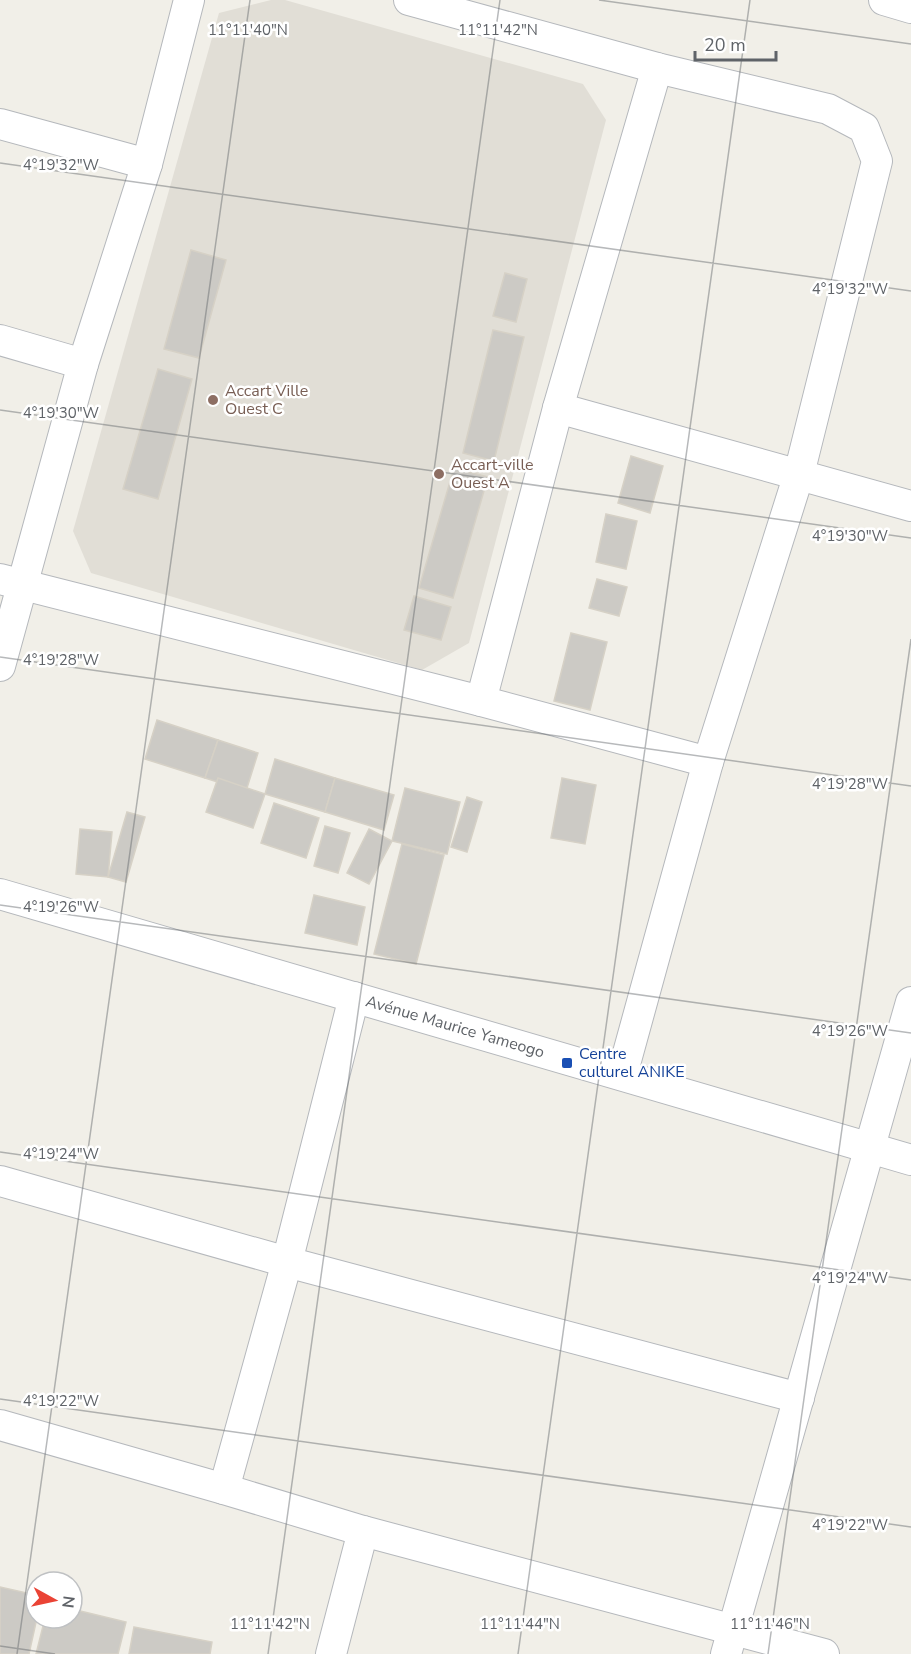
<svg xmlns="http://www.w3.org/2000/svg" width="911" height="1654" font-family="'Nunito Sans',sans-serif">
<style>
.education{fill:#e1ded6}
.building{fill:#cccac5;stroke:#d6d1c6;stroke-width:1.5}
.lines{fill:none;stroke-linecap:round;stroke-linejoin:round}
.street-casing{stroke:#b5b8bc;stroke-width:32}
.street{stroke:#fff;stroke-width:30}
.ticks{fill:none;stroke:#5f6368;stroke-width:1.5;stroke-opacity:0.45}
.education-dot{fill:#8d6e63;stroke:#fff;stroke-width:2}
.transit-dot{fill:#1a4fb4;stroke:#fff;stroke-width:2}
.labels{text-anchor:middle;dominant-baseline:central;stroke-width:5;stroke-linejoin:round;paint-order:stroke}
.education-label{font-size:16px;fill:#785e54;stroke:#fff;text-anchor:start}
.street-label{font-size:16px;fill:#5f6368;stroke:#fff}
.transit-label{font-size:16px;fill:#164399;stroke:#fff;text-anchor:start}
.ticks-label{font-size:15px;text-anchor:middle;fill:#5f6368;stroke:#fff;stroke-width:5;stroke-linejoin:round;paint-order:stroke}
</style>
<rect width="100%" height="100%" fill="#f1efe8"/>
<!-- education -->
<path class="education" d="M271 0H285L583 84 606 120 469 643 422 670 91 573 73 531 219 13Z"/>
<!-- building -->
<g class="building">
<path d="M191 250 226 260 199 358 164 349Z"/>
<path d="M505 273 527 279 516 322 493 316Z"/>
<path d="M493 330 524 337 494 461 463 453Z"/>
<path d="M158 369 192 379 158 499 123 489Z"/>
<path d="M631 456 663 466 650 513 618 503Z"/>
<path d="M454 468 488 477 453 598 419 588Z"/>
<path d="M606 514 637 521 626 569 596 562Z"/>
<path d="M597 579 627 587 619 616 589 608Z"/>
<path d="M414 596 451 607 441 640 404 630Z"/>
<path d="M571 633 607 642 590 710 554 701Z"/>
<path d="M157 720 218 740 205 778 145 759Z"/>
<path d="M218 740 258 753 246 791 205 778Z"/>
<path d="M275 759 335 778 325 812 265 794Z"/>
<path d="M218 778 265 794 253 828 206 812Z"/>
<path d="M335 778 394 795 384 830 325 812Z"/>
<path d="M562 778 596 785 585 844 551 838Z"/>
<path d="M405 788 460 802 447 854 392 841Z"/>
<path d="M467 797 482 802 467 852 451 847Z"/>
<path d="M274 803 319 818 306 858 261 843Z"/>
<path d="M127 812 145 817 126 882 108 877Z"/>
<path d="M325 826 350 833 338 873 314 866Z"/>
<path d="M80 829 112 832 108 877 76 874Z"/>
<path d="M369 829 392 841 369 884 347 873Z"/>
<path d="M402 844 444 855 416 964 374 954Z"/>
<path d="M314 895 365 907 357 945 305 933Z"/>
<path d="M0 1587 36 1595 37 1618 29 1654H0Z"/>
<path d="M72 1609 126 1622 118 1654H36L45 1618H72Z"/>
<path d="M134 1627 212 1642 210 1654H129Z"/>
</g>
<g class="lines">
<!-- street casing -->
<g class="street-casing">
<g id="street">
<path d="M409 0 657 68 828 109 864 128 877 161 799 474 708 762 622 1075"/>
<path d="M884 0 911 8"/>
<path d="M0 124 147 164"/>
<path d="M0 340 83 364"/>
<path d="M558 408 911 506"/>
<path d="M0 579 481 701 708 762"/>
<path d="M0 666 83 364 147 164 189 0"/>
<path d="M481 701 558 408 657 68"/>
<path id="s1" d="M0 894 911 1160"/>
<path d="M0 1181 287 1262 799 1398"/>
<path d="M0 1425 224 1489 363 1531 824 1654"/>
<path d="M224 1489 287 1262 354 997"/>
<path d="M331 1654 363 1531"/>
<path d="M726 1654 911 1002"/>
</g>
</g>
<!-- street -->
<use href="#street" class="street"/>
</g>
<!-- ticks -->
<path class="ticks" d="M599 0 911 44M0 163 911 291M0 410 911 538M0 657 911 786M0 905 911 1033M0 1152 911 1280M0 1399 911 1527M0 1646 55 1654M17 1654 250 0M268 1654 500 0M518 1654 750 0M768 1654 911 639"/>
<!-- markers -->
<g class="education-dot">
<circle cx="213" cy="400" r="6"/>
<circle cx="439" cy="474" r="6"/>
</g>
<rect class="transit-dot" x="561" y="1057" width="12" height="12" rx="3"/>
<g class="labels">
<!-- education labels -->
<g class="education-label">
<text x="225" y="391">Accart Ville<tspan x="225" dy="18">Ouest C</tspan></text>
<text x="451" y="465">Accart-ville<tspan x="451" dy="18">Ouest A</tspan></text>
</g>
<!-- street labels -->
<g class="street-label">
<text stroke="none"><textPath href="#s1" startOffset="474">Avénue Maurice Yameogo</textPath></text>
</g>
<!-- transit labels -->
<g class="transit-label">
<text x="579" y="1054">Centre<tspan x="579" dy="18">culturel ANIKE</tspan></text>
</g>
</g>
<g class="ticks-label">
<text x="248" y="35">11°11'40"N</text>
<text x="498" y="35">11°11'42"N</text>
<text x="61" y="170">4°19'32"W</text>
<text x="850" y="294">4°19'32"W</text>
<text x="61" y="418">4°19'30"W</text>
<text x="850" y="541">4°19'30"W</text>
<text x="61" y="665">4°19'28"W</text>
<text x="850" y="789">4°19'28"W</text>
<text x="61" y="912">4°19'26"W</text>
<text x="850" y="1036">4°19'26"W</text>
<text x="61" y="1159">4°19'24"W</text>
<text x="850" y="1283">4°19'24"W</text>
<text x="61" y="1406">4°19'22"W</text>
<text x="850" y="1530">4°19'22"W</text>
<text x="270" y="1629">11°11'42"N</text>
<text x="520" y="1629">11°11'44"N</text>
<text x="770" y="1629">11°11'46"N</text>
</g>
<!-- north arrow -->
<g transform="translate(54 1600) rotate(98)"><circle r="28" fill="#ffffff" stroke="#bfc1c3" stroke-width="1.5"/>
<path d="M0-4.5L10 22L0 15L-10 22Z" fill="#ea4335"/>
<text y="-9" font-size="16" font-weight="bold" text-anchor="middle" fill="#5f6368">N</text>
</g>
<!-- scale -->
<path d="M695 51v9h81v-9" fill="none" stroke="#5f6368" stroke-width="3"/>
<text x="704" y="51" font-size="18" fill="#5f6368" stroke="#ffffff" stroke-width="4.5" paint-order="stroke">20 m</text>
</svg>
